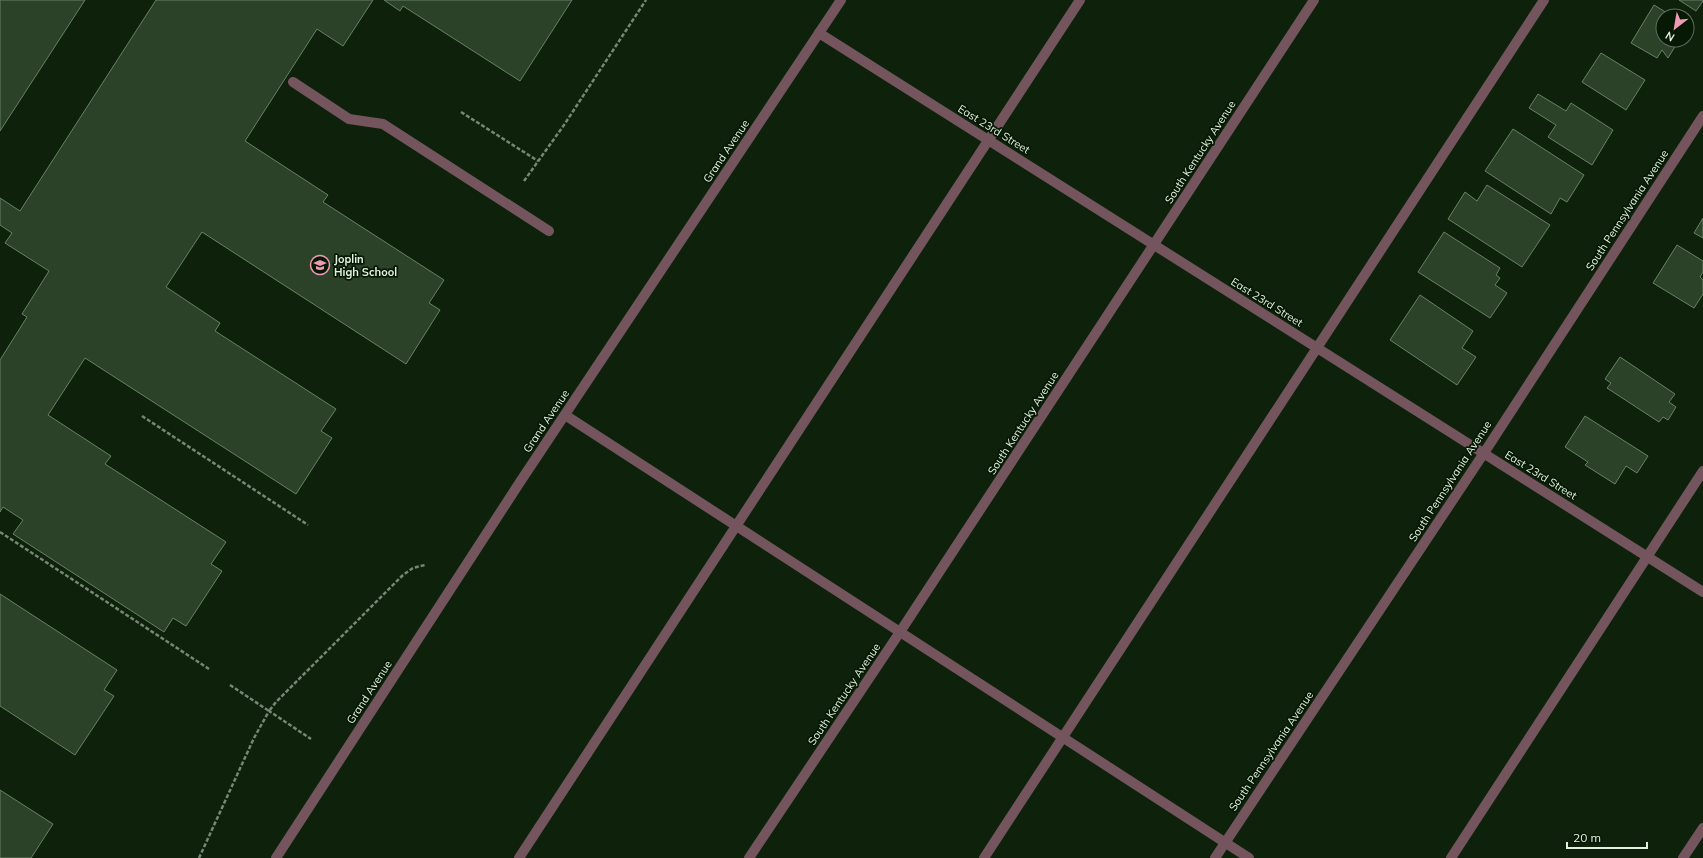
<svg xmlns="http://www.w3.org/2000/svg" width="1703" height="858" font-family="Mulish,sans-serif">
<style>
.building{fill:#2b4128;stroke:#698165}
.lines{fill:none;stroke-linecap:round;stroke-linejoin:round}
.path{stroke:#768773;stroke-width:2.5;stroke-dasharray:4 2;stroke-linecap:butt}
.lane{stroke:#74555e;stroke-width:10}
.street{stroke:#74555e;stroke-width:10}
.labels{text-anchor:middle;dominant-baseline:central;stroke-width:3.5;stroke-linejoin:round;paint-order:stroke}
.street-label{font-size:11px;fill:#e3f0e1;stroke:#061904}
.poi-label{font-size:11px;font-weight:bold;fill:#e3f0e1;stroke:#061904;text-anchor:start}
</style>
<rect width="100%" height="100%" fill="#0e220b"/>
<!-- building -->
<g class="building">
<path d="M0 0H85L0 131Z"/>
<path d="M156 0H373L343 46 317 29 245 141 328 195 323 202 444 280 429 303 440 310 406 364 202 232 166 287 220 323 215 331 336 409 321 431 332 438 296 494 85 358 48 415 111 456 105 464 226 542 211 564 222 571 186 626 173 618 164 632 13 534 23 520 3 507 0 512V360L27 317 22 314 49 271 5 243 12 233 0 225V198L20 211Z"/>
<path d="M384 0H572L520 81 403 6 400 11Z"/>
<path d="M1679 0H1703V1L1696 11Z"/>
<path d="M1654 5 1672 16H1663V40H1679L1668 58 1662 50 1657 58 1631 43Z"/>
<path d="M1601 53 1645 80 1626 110 1582 82Z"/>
<path d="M1538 94 1566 111 1571 103 1613 130 1592 165 1548 137 1556 125 1529 108Z"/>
<path d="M1513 129 1584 175 1567 202 1560 198 1551 214 1485 171Z"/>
<path d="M1487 185 1550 225 1522 267 1448 219 1465 192 1477 201Z"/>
<path d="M1703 218V238L1694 233Z"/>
<path d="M1444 232 1500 268 1496 275 1500 278 1495 285 1507 293 1490 318 1418 272Z"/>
<path d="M1677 245 1703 261V272L1700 277 1703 280V294L1694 308 1653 283Z"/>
<path d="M1420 295 1473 331 1462 348 1476 357 1457 385 1390 340Z"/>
<path d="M1620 357 1675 394 1669 402 1676 407 1668 420 1663 417 1659 422 1607 388 1611 383 1605 379Z"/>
<path d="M1585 416 1648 456 1637 473 1626 466 1615 484 1585 465 1588 462 1565 447Z"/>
<path d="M0 594 117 670 104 690 114 696 75 755 0 706Z"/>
<path d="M0 790 53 824 31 858H0Z"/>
</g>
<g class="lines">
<!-- path -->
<g class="path">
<path d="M461 112 538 161"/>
<path d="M524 181 564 125 646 0"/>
<path d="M142 416 308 525"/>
<path d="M0 532 209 669"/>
<path d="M230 685 269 711 276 702 403 575 413 568 425 565"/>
<path d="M199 858 254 738 269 711 311 739"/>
</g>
<!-- lane -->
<g class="lane">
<path d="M293 82 349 119 383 124 549 231"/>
<path d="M519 858 1080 0"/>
<path d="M984 858 1544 0"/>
<path d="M1451 858 1703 471"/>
</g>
<!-- street -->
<g class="street">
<path d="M819 33 1703 592"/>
<path d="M565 415 1249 858"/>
<path d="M276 858 520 482 841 0"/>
<path d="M749 858 900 632 1314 0"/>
<path d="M1215 858 1484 453 1703 116"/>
<path d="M1683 858 1703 828"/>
</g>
</g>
<!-- icons -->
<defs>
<g id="school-ring" transform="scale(1)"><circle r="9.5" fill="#061904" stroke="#f09ab5" stroke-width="1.5"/><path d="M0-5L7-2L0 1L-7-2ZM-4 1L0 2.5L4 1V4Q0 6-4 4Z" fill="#f09ab5"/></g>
</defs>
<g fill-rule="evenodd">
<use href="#school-ring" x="320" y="265"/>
</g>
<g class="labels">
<!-- street labels -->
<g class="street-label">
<text transform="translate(994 129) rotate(32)">East 23rd Street</text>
<text transform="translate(726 151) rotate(-56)">Grand Avenue</text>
<text transform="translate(1200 152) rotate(-57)">South Kentucky Avenue</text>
<text transform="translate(1627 210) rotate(-57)">South Pennsylvania Avenue</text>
<text transform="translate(1267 302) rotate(32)">East 23rd Street</text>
<text transform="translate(546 421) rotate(-56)">Grand Avenue</text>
<text transform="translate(1023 423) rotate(-57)">South Kentucky Avenue</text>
<text transform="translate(1541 475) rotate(32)">East 23rd Street</text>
<text transform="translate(1450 481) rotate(-57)">South Pennsylvania Avenue</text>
<text transform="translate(369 692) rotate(-57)">Grand Avenue</text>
<text transform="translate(844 694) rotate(-56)">South Kentucky Avenue</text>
<text transform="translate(1271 751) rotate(-56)">South Pennsylvania Avenue</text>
</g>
<!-- poi labels -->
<g class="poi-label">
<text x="334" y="259">Joplin<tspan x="334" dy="13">High School</tspan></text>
</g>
</g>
<!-- north arrow -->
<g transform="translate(1675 28) rotate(211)"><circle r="19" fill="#061904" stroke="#5e6f5c"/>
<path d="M0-3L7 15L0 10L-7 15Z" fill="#f09ab5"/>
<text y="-6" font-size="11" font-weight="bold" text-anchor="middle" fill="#e3f0e1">N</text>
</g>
<!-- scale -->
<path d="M1567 842v6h80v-6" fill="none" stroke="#e3f0e1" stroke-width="2"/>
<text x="1573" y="842" font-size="12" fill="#e3f0e1" stroke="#061904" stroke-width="3" paint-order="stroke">20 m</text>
</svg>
